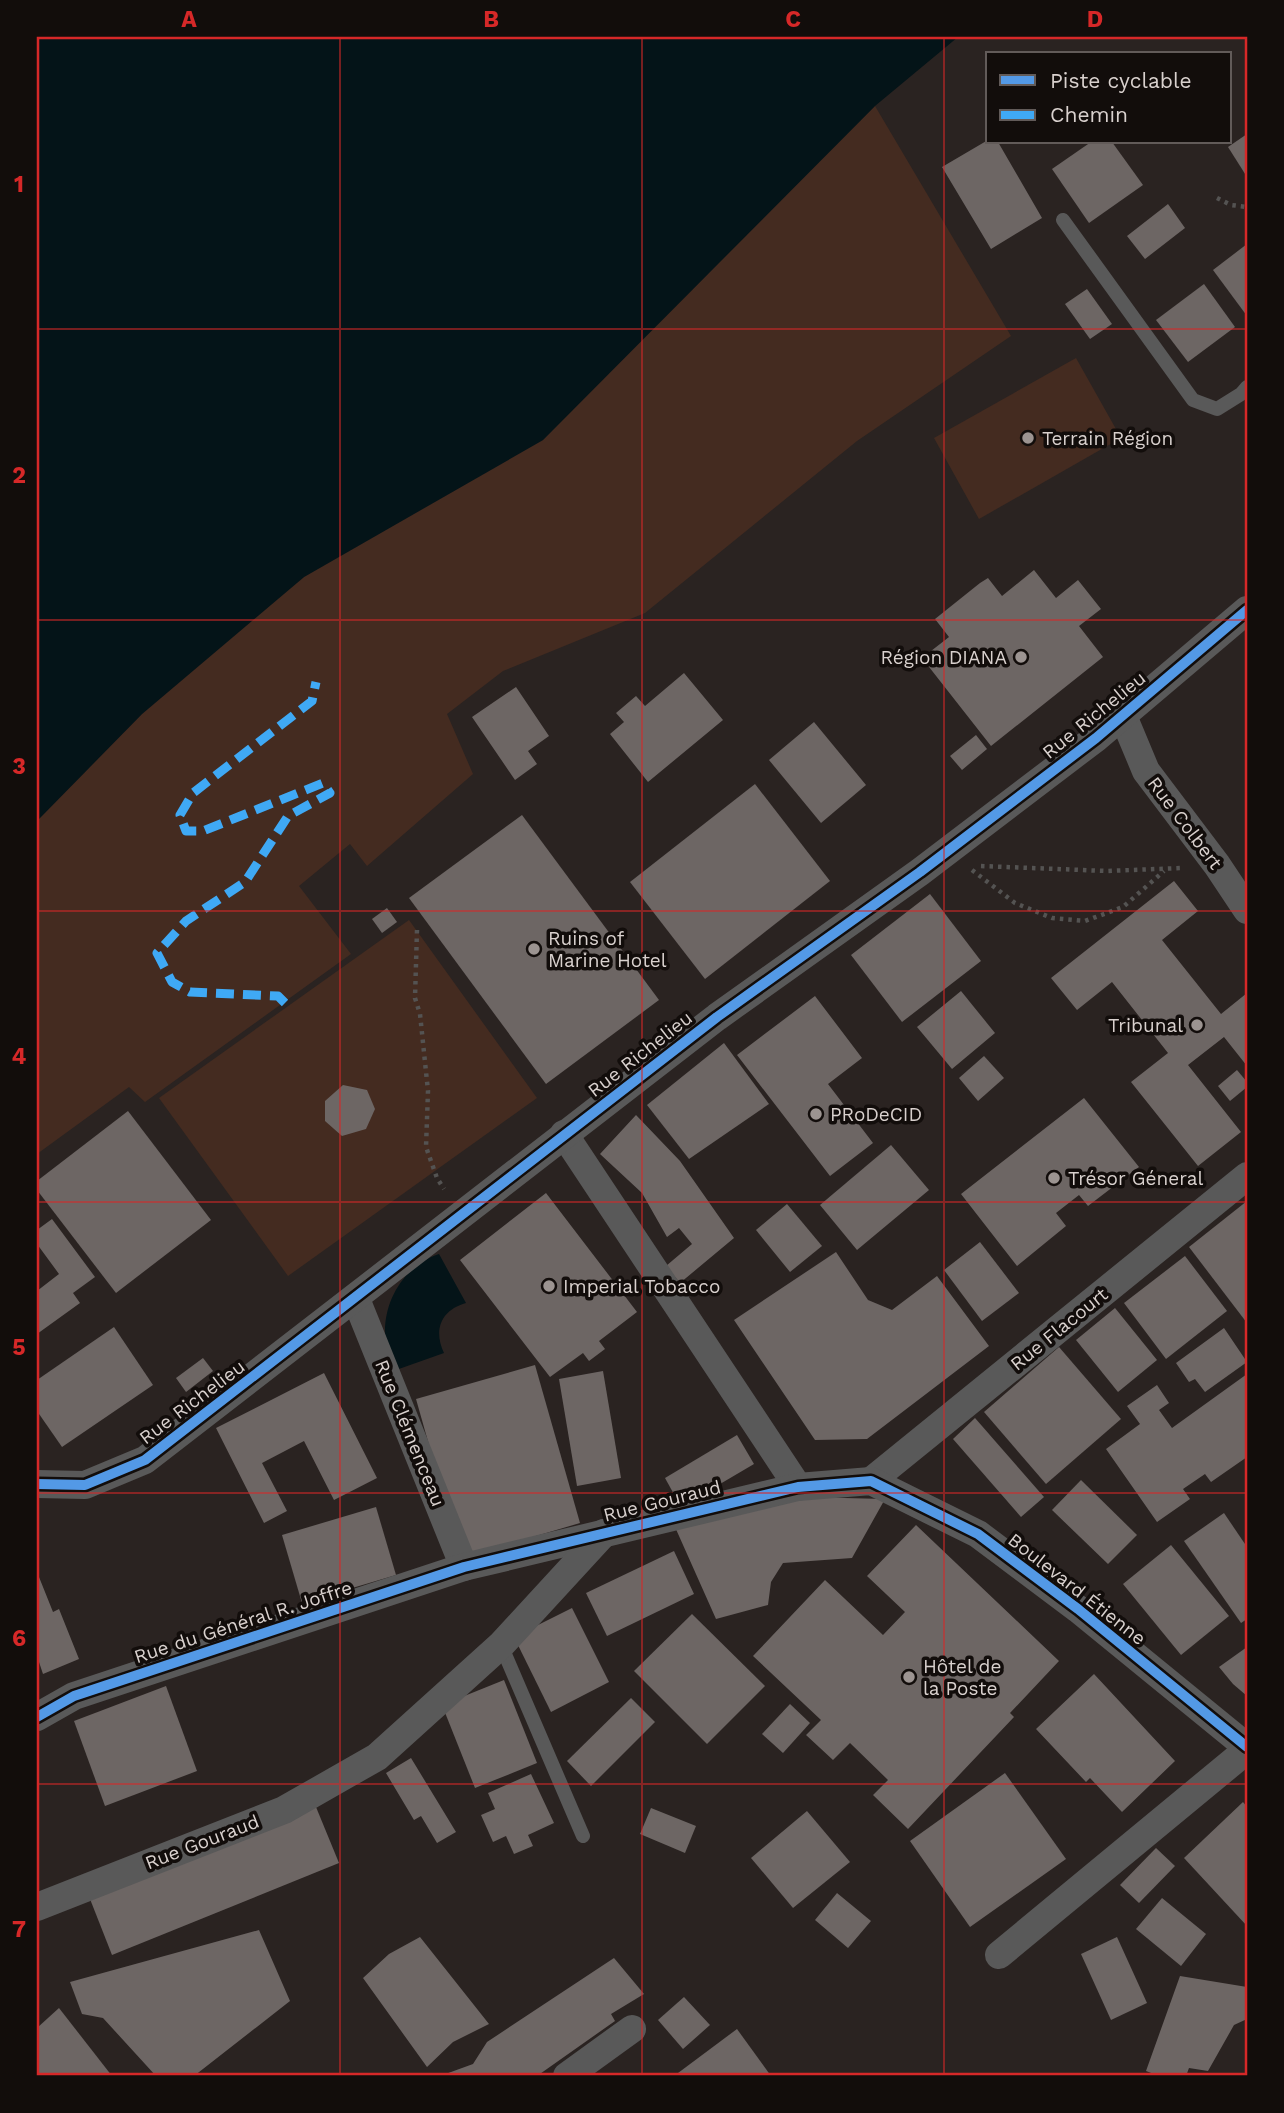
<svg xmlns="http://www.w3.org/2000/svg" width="1284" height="2113" font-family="'Work Sans',sans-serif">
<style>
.green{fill:#442b20}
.water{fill:#041418}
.building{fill:#6d6664}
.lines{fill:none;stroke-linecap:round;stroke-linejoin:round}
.path{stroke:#545352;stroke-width:4.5;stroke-dasharray:3.5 5;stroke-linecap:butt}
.lane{stroke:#595959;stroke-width:14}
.street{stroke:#595959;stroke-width:28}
.quiet{stroke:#3fa9f5;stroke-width:9;stroke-dasharray:18 9;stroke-linecap:butt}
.cycleway-casing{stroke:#120d0b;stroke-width:15}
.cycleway{stroke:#5399e6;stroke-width:10}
.grid{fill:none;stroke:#d62828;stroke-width:2;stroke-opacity:0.55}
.poi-dot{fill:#9c9491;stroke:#120d0b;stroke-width:2.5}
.labels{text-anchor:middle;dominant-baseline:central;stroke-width:7;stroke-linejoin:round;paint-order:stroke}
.poi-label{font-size:19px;fill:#d9d1ce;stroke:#120d0b;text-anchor:start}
.street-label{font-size:19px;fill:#d9d1ce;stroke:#120d0b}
.neatline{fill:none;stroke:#d62828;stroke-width:2.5}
.grid-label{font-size:23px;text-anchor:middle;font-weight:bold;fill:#d62828}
</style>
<rect width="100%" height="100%" fill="#2a2321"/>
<!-- green -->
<g class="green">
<path d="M875 106 1011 336 857 441 645 613 503 671 447 714 473 774 367 866 350 844 299 886 351 954 145 1102 129 1087 37 1154V821L142 714 304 577 543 440Z"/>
<path d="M1076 358 1121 438 979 519 934 438Z"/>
<path d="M409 920 537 1098 288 1276 159 1098Z"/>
</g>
<!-- water -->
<g class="water">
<path d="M37 37H958L875 106 543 440 304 577 142 714 37 821Z"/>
<path d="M439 1254 466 1303C441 1310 433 1330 444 1353L396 1370C393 1362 388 1353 386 1344 380 1306 402 1266 439 1254Z"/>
</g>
<!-- building -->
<g class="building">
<path d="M1247 134V177L1228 147Z"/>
<path d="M988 140V142H998L1042 218 991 249 942 167Z"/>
<path d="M1091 142H1112L1143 185 1089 223 1052 169Z"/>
<path d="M1168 204 1185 228 1145 259 1127 236Z"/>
<path d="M1247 244V316L1213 270Z"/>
<path d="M1204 284 1235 327 1188 362 1156 320Z"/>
<path d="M1087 289 1112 324 1090 339 1065 304Z"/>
<path d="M1034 570 1056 598 1078 580 1101 609 1079 626 1103 657 991 746 922 658 949 637 935 619 980 583 988 578 1002 596Z"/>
<path d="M684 673 723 720 648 782 610 734 624 722 616 713 636 696 645 706Z"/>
<path d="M516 687 549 736 528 751 537 764 515 780 472 717Z"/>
<path d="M814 722 866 785 821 823 769 760Z"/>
<path d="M976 735 987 749 962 770 950 756Z"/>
<path d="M755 784 830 881 705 979 630 882Z"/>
<path d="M522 815 659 1000 546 1084 409 898Z"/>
<path d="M1174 881 1198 911 1162 940 1221 1014 1247 993V1066L1224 1037 1188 1065 1241 1132 1198 1166 1131 1082 1168 1053 1112 982 1077 1010 1051 978Z"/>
<path d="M930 894 981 961 902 1022 851 955Z"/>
<path d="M387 908 397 922 382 933 372 919Z"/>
<path d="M961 991 995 1033 952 1069 917 1027Z"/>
<path d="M815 996 862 1058 828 1084 873 1143 830 1176 737 1055Z"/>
<path d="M724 1043 769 1104 689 1159 647 1105Z"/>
<path d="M984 1056 1004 1078 978 1101 959 1078Z"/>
<path d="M1237 1070 1247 1082V1087L1230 1101 1218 1086Z"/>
<path d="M343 1085 367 1090 375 1109 366 1129 342 1136 325 1121V1101Z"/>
<path d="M1084 1098 1139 1167 1088 1206 1079 1195 1056 1213 1066 1226 1017 1266 961 1194Z"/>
<path d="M128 1111 211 1220 116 1293 37 1190V1181Z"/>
<path d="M636 1115 680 1161 734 1238 680 1283 666 1266 692 1244 679 1228 667 1237 642 1193 600 1154Z"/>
<path d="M891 1145 929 1190 857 1250 820 1205Z"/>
<path d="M546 1193 637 1312 599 1341 605 1349 589 1361 583 1353 550 1377 460 1260Z"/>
<path d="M1247 1201V1323L1189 1247Z"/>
<path d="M787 1204 822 1246 790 1272 756 1230Z"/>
<path d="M52 1219 95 1277 73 1293 80 1303 37 1334V1291L59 1274 37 1244V1230Z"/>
<path d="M980 1242 1019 1293 982 1321 944 1270Z"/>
<path d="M836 1252 868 1300 892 1310 937 1276 989 1346 867 1439 815 1440 734 1320Z"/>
<path d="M1185 1256 1227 1311 1166 1359 1124 1303Z"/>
<path d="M1115 1308 1157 1360 1118 1392 1076 1340Z"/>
<path d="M114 1327 153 1385 62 1447 37 1411V1380Z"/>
<path d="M1224 1328 1247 1362 1205 1392 1195 1379 1189 1382 1176 1363Z"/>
<path d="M1059 1347 1121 1419 1046 1484 984 1412Z"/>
<path d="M203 1358 213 1371 186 1392 176 1378Z"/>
<path d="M535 1365 580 1523 461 1558 416 1399Z"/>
<path d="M603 1371 621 1478 577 1486 559 1379Z"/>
<path d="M324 1373 377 1478 334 1500 304 1441 262 1463 287 1511 264 1523 216 1428Z"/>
<path d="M1247 1374V1457L1211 1482 1205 1474 1183 1489 1190 1499 1157 1522 1106 1449 1140 1424 1127 1406 1157 1385 1169 1403 1159 1410 1172 1428Z"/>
<path d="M975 1418 1044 1497 1021 1517 953 1439Z"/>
<path d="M737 1435 754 1464 681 1507 665 1478Z"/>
<path d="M1081 1480 1137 1535 1108 1564 1052 1510Z"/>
<path d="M804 1497 885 1499 852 1558 783 1563 771 1582 768 1605 716 1619 675 1527Z"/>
<path d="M376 1507 396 1575 302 1603 282 1535Z"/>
<path d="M1224 1513 1247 1547V1619L1241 1623 1184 1541Z"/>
<path d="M916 1525 1059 1661 1010 1713 1014 1717 908 1829 873 1795 888 1780 850 1743 833 1760 806 1735 821 1720 753 1656 825 1580 883 1635 905 1612 867 1576Z"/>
<path d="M1171 1545 1229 1616 1181 1655 1123 1584Z"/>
<path d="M674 1551 694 1594 607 1636 586 1593Z"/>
<path d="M37 1572 53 1612 59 1609 79 1659 43 1674 39 1662 37 1663Z"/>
<path d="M572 1608 609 1682 551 1712 514 1637Z"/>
<path d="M692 1614 765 1686 707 1744 634 1671Z"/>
<path d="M1247 1647V1696L1233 1684 1219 1667Z"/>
<path d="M1094 1674 1175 1761 1122 1812 1090 1778 1086 1782 1036 1729Z"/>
<path d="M504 1680 537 1763 475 1788 442 1705Z"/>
<path d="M166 1686 197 1771 105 1806 74 1721Z"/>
<path d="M631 1698 655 1722 591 1786 567 1761Z"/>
<path d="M790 1704 810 1723 783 1753 762 1734Z"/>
<path d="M411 1758 456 1832 437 1843 421 1816 414 1820 386 1773Z"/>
<path d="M1005 1773 1066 1859 970 1927 910 1841Z"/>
<path d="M531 1774 554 1823 528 1835 533 1846 514 1854 506 1836 493 1842 481 1815 495 1809 488 1793Z"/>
<path d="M1243 1802 1247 1807V1926L1184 1858Z"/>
<path d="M316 1807 339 1863 112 1955 90 1899Z"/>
<path d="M651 1808 696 1826 685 1853 640 1834Z"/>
<path d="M807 1811 850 1862 793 1908 751 1858Z"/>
<path d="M1156 1848 1175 1866 1139 1903 1120 1885Z"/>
<path d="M837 1893 871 1921 848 1948 815 1920Z"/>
<path d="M1162 1898 1206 1934 1181 1966 1136 1929Z"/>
<path d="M259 1930 290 2001 194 2076H156L103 2018 82 2014 70 1982Z"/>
<path d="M420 1937 489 2024 453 2042 427 2067 363 1978 389 1954Z"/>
<path d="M1117 1937 1147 2003 1111 2020 1081 1954Z"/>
<path d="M614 1958 644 1994 611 2014 615 2021 537 2076H440L473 2064 487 2042Z"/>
<path d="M1180 1976 1247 1987V2019L1234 2025 1208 2071 1189 2068 1186 2076H1159L1146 2071Z"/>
<path d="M684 1997 710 2025 683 2049 658 2020Z"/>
<path d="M59 2008 112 2076H37V2028Z"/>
<path d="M737 2029 771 2076H674Z"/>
</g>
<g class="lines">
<!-- path -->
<g class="path">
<path d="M1217 198 1231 205 1247 207"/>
<path d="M981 866 1107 871 1182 868"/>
<path d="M972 870 1015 903 1052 918 1085 921 1123 907 1164 871"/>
<path d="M417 930 415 998 420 1014 428 1091 426 1147 437 1178 444 1189"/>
</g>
<!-- lane -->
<g class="lane">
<path d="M1063 220 1193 400 1217 409 1241 394 1247 387"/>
<path d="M501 1645 583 1836"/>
</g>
<!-- street -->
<g class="street">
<path d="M1123 716 1146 771 1217 865 1247 910"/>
<path d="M564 1134 798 1487"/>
<path d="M356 1299 464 1567"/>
<path d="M871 1481 1247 1176"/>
<path d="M37 1484 85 1485 145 1460 717 1017 920 872 1096 738 1247 610"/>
<path d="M37 1717 74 1696 464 1567 798 1487 871 1481 978 1534 1078 1609 1247 1747"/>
<path d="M37 1907 284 1810 377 1757 501 1645 604 1533"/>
<path d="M999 1955 1247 1750"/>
<path d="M567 2076 632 2029"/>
</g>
<!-- quiet -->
<path class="quiet" d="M285 1003 278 996 190 992 172 982 157 953 186 921 245 882 288 816 330 793 323 783 203 831H186L180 815 193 793 312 701 316 682"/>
<!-- cycleway casing -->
<g class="cycleway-casing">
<g id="cycleway">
<path d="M37 1484 85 1485 145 1460 717 1017 920 872 1096 738 1247 610"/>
<path d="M37 1717 74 1696 464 1567 798 1487 871 1481 978 1534 1078 1609 1247 1747"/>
</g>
</g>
<!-- cycleway -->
<use href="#cycleway" class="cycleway"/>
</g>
<!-- grid -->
<path class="grid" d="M340 37V2076M642 37V2076M944 37V2076M37 329H1247M37 620H1247M37 911H1247M37 1202H1247M37 1493H1247M37 1784H1247"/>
<!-- markers -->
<g class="poi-dot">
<circle cx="1028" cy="438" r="7"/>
<circle cx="1021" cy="657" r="7"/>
<circle cx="534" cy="949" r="7"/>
<circle cx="1197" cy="1025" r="7"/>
<circle cx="816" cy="1114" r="7"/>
<circle cx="1054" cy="1178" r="7"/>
<circle cx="549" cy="1286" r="7"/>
<circle cx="909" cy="1677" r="7"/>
</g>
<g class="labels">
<!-- poi labels -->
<g class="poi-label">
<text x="1042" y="438">Terrain Région</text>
<text x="1007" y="657" text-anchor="end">Région DIANA</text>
<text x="548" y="938">Ruins of<tspan x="548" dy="22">Marine Hotel</tspan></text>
<text x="1183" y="1025" text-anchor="end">Tribunal</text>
<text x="830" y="1114">PRoDeCID</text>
<text x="1068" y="1178">Trésor Géneral</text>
<text x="563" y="1286">Imperial Tobacco</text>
<text x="923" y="1666">Hôtel de<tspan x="923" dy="22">la Poste</tspan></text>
</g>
<!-- street labels -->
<g class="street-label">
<text transform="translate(1094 715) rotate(-39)">Rue Richelieu</text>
<text transform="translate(1185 823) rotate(53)">Rue Colbert</text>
<text transform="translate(640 1054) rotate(-38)">Rue Richelieu</text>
<text transform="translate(1059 1329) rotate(-39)">Rue Flacourt</text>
<text transform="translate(192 1402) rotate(-37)">Rue Richelieu</text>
<text transform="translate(410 1433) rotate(68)">Rue Clémenceau</text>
<text transform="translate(662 1501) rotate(-14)">Rue Gouraud</text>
<text transform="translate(1077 1589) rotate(38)">Boulevard Étienne</text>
<text transform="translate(243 1622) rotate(-18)">Rue du Général R. Joffre</text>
<text transform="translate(202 1842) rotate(-21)">Rue Gouraud</text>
</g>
</g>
<!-- border -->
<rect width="1284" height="2113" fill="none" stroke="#120d0b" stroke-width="77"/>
<!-- legend -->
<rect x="986" y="52" width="245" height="91" fill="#120d0b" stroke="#625b59" stroke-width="2"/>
<rect x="1000" y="75" width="35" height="10" fill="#5399e6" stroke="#625b59" stroke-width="2"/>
<text x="1050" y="88" font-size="21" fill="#d9d1ce">Piste cyclable</text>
<rect x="1000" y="110" width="35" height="10" fill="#3fa9f5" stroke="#625b59" stroke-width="2"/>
<text x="1050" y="122" font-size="21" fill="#d9d1ce">Chemin</text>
<rect x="38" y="38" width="1208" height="2036" class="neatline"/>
<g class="grid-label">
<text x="189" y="27">A</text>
<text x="491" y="27">B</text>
<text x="793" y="27">C</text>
<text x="1095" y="27">D</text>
<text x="19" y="192">1</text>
<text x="19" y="483">2</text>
<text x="19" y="774">3</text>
<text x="19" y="1064">4</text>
<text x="19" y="1355">5</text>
<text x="19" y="1646">6</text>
<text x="19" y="1937">7</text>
</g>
</svg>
